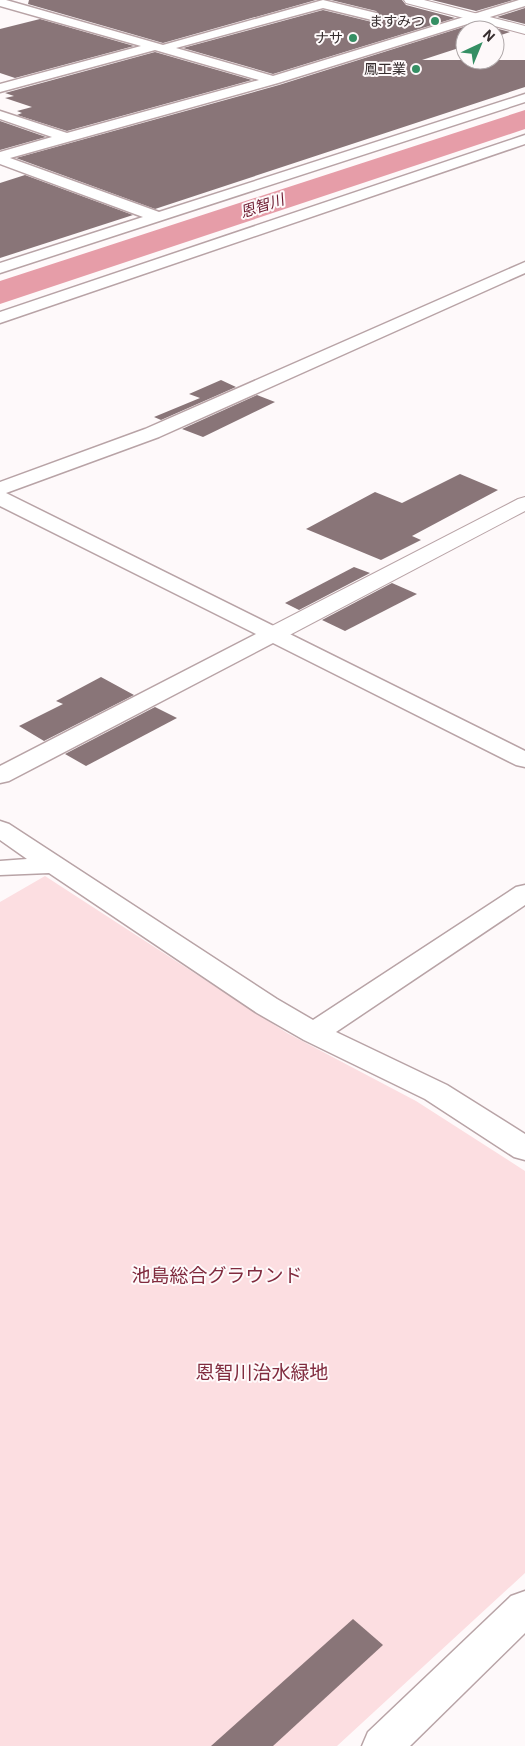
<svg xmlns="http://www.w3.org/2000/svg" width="525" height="1746" font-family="Roboto,'Noto Sans JP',sans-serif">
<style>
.green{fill:#fcdee1}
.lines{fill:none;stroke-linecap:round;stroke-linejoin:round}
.river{fill:#e69da8;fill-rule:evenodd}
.building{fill:#897578}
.minor-casing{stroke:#b8a3a6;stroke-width:3}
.tertiary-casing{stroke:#b8a3a6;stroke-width:2}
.primary-casing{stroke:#b8a3a6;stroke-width:2}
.minor{fill:#fff;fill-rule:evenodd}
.tertiary{fill:#fff;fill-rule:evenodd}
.primary{fill:#fff;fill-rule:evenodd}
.poi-dot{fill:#358f64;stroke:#fef9fa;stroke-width:2}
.labels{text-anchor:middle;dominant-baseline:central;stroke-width:4;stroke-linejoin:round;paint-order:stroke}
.far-poi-label{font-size:14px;fill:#362d2e;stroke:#fef9fa;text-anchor:end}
.far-water-label{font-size:15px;font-style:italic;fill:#6b172d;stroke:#fef9fa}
.near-park-label{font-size:19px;fill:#802b3e;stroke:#fef9fa}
</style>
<rect width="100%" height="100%" fill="#fef9fa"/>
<!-- green -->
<path class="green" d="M45 876 287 1033 416 1101 525 1171V1573L337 1746H0V902Z"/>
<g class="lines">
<!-- river -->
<path class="river" d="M525 110V129L0 304V281Z"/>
</g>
<!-- building -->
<g class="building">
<path d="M29 0H316L163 43 28 4Z"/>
<path d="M331 0H402L406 5 455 18 273 74 183 48 323 10 372 22 380 16 376 11Z"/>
<path d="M432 0H513L476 11Z"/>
<path d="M525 8V24L497 17Z"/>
<path d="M40 19 134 46 15 78 0 73V29Z"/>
<path d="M476 23 510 32 495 37V30H465V46L422 60H525V87L155 209 16 158 279 85Z"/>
<path d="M155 52 252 80 67 131 17 115 22 113 17 111 32 107 5 98 14 96 5 93Z"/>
<path d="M0 121 46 137 0 150Z"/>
<path d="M25 175 133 215 0 258V183Z"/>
<path d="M221 380 236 387 161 420 154 417 200 398 189 394Z"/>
<path d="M257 395 275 402 203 437 182 429Z"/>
<path d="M460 474 498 490 412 536 421 540 381 560 306 529 375 492 402 503Z"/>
<path d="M354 567 370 573 299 610 285 603Z"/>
<path d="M392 583 417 594 345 631 322 620Z"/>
<path d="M101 677 134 695 44 741 19 726 63 704 56 701Z"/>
<path d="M155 707 177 718 86 766 65 754Z"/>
<path d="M353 1619 383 1645 273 1746H211Z"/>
</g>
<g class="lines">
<!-- minor casing -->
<g class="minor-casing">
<g id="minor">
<path d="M0 0H6L163 45 323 0 376 13 378 16 372 20 323 8 176 48 273 76 519 0H525V6L278 83 10 158 159 212 525 94V102L0 273V263L143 217 0 164V152L52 137 0 119V111L67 133 259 80 155 50 0 92V84L141 46 0 6Z"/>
<path d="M525 135V144L0 323V312Z"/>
<path d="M525 262V273L159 437 6 493 525 751V767L516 765 273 643 9 781 0 783V766L256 634 0 506V482L145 429Z"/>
<path d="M0 821 9 824 277 999 313 1020 516 887 525 885V905L336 1032 447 1085 525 1134V1160L514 1157 425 1099 304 1040 257 1013 49 873 0 875V861L27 859 0 840Z"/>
<path d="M525 1591V1633L410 1746H362L368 1732 511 1596Z"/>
</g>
</g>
<!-- tertiary casing -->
<g class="tertiary-casing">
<path id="tertiary" d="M525 497V511L282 639 274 641 266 639 262 634 266 629 518 499Z"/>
</g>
<!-- primary casing -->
<g class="primary-casing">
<path id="primary" d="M404 0H424L525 26V34L406 3Z"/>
</g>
<!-- minor -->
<use href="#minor" class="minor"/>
<!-- tertiary -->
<use href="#tertiary" class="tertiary"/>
<!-- primary -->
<use href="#primary" class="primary"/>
</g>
<!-- markers -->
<g class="poi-dot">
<circle cx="435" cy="21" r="5"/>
<circle cx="353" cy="38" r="5"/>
<circle cx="416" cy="69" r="5"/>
</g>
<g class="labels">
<!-- far-poi labels -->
<g class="far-poi-label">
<text x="425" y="21">ますみつ</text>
<text x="343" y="38">ナサ</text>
<text x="406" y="69">鳳工業</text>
</g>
<!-- far-water labels -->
<g class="far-water-label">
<text transform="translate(262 206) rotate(-18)">恩智川</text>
</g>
<!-- near-park labels -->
<g class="near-park-label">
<text x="217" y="1275">池島総合グラウンド</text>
<text x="262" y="1372">恩智川治水緑地</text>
</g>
</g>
<!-- north arrow -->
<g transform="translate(480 45) rotate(44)"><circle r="24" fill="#fef9fa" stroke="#aea7a8"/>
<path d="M0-4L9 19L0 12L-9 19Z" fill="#358f64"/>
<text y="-8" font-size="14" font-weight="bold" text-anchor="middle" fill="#362d2e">N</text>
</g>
</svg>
